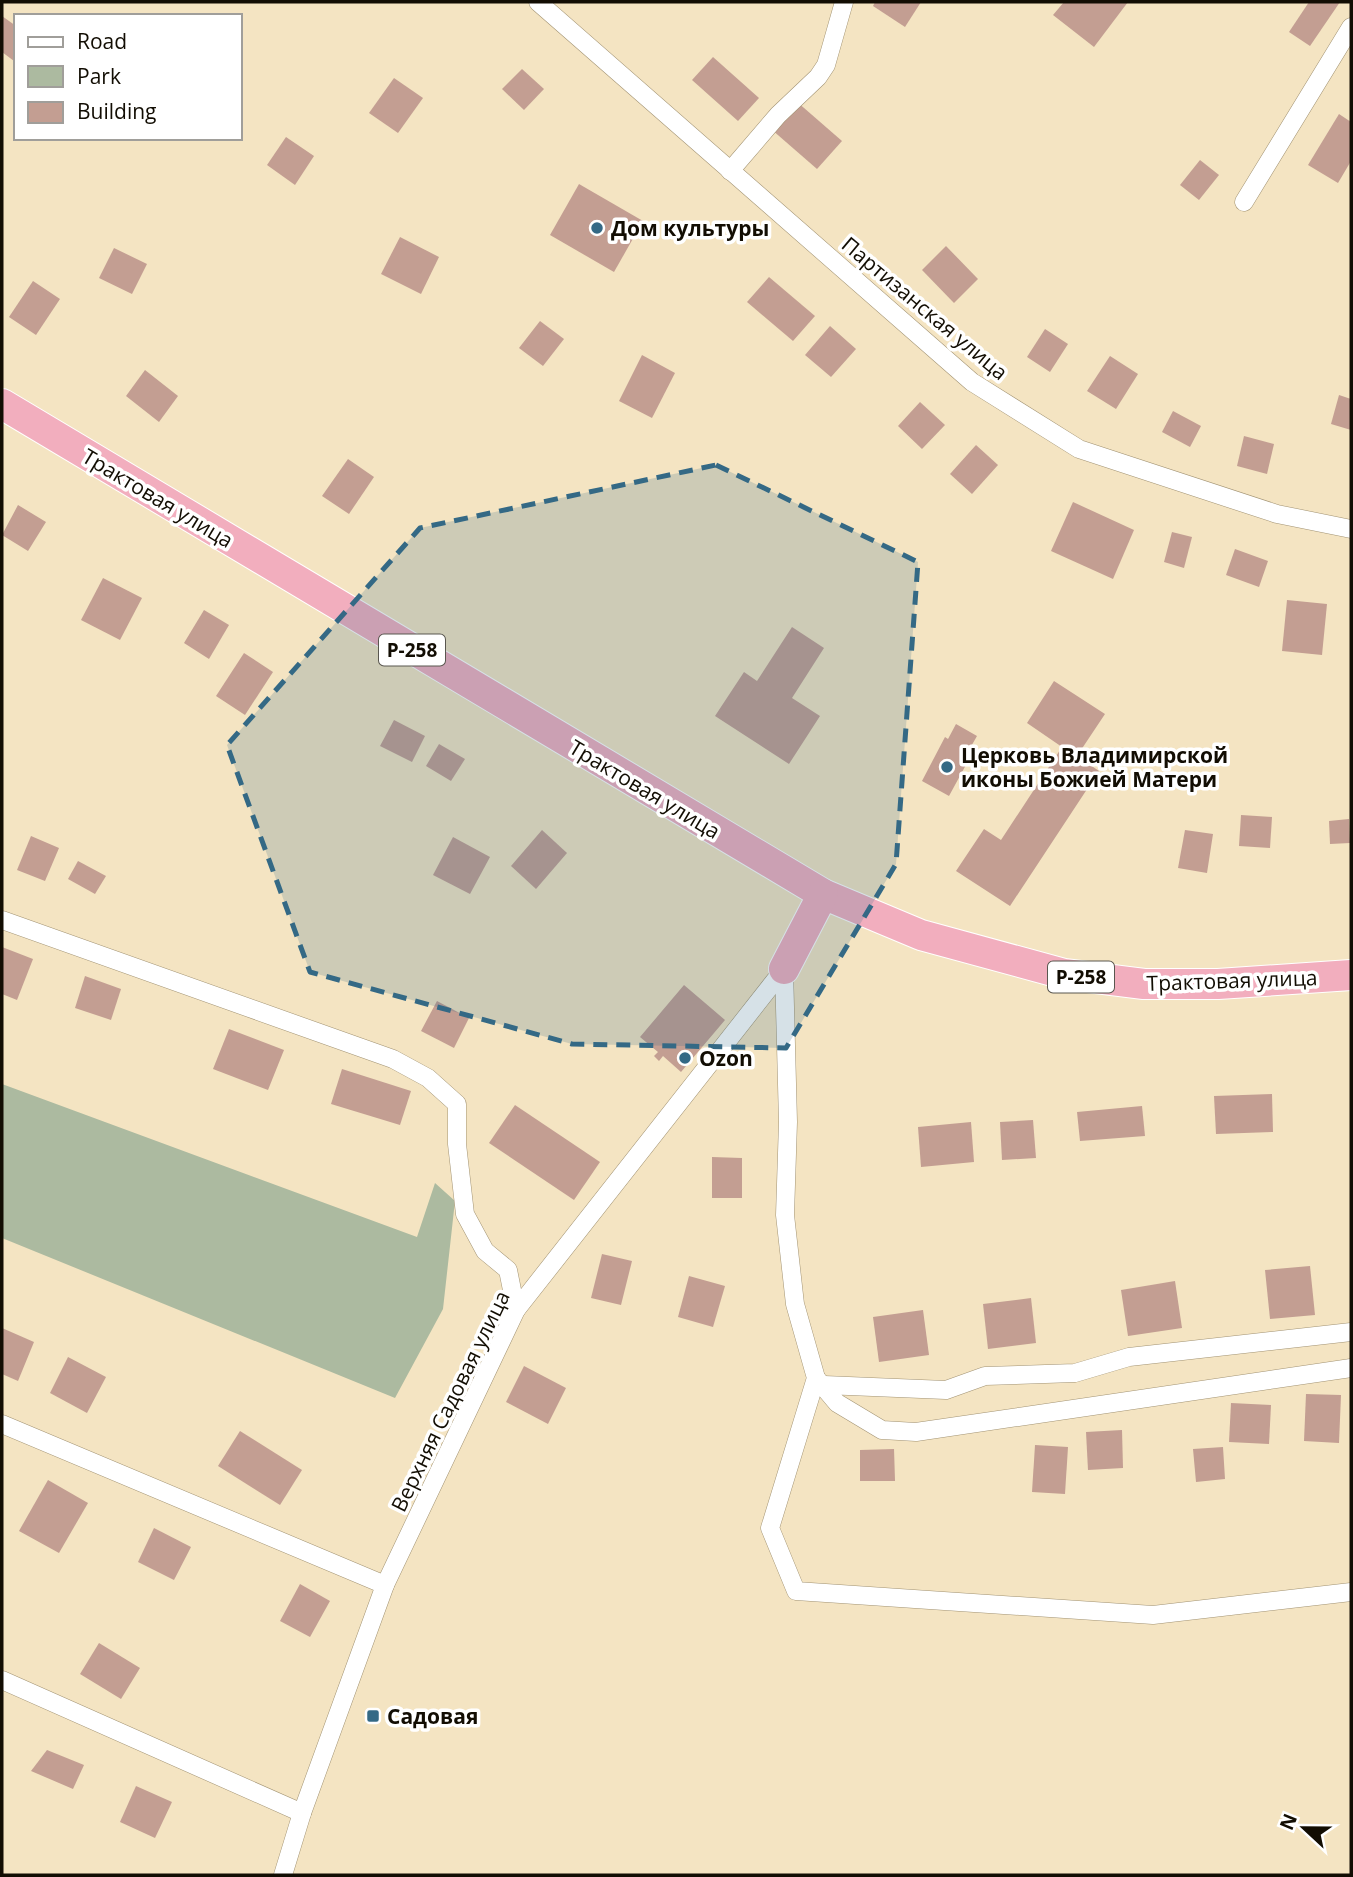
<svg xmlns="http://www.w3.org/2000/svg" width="1353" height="1877" font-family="'Open Sans',sans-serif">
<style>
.green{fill:#acbaa0}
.building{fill:#c39e92}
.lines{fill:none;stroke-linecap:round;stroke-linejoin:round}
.minor-casing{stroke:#a29373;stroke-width:19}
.trunk-casing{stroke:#fff;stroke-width:32}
.minor{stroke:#fff;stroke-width:18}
.trunk{stroke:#f2aebe;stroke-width:30}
.marked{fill:#346985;fill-opacity:0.2;stroke:#346985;stroke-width:5;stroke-dasharray:14 9;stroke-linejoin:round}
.poi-dot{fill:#346985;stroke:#fff;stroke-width:2.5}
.labels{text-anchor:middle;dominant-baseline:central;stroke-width:7;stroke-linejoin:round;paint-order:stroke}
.shield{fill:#fff;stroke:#59564f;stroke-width:2}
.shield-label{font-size:19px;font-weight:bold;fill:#120d03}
.poi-label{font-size:21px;font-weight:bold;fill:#120d03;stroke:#fff;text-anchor:start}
.street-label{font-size:21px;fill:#120d03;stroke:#fff}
</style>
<rect width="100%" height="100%" fill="#f4e4c2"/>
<!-- green -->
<path class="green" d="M2 1084 417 1237 435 1183 455 1201 443 1309 395 1398 2 1238Z"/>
<!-- building -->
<g class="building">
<path d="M875 2H921L905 27 873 6Z"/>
<path d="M1064 2H1128L1094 47 1053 15Z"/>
<path d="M1309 2H1340L1310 46 1289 32Z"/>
<path d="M2 16 16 26V58L14 61 2 52Z"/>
<path d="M713 57 759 98 738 121 692 80Z"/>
<path d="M522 69 544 89 524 110 502 89Z"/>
<path d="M394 78 423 98 398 133 369 113Z"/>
<path d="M796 101 842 141 817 169 771 129Z"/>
<path d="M1339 114 1351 122V161L1338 183 1308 165Z"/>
<path d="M286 137 314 156 295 185 267 165Z"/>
<path d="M1200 160 1219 175 1199 200 1180 185Z"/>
<path d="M579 184 643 221 614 272 550 235Z"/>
<path d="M400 237 439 257 421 294 381 274Z"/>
<path d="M946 246 978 279 954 303 922 270Z"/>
<path d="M114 248 147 264 132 294 99 278Z"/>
<path d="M769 277 815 316 793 341 747 302Z"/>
<path d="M33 281 60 299 36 335 9 317Z"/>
<path d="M540 321 564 339 543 366 519 348Z"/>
<path d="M830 326 856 349 831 377 805 355Z"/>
<path d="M1045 329 1068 344 1050 372 1027 357Z"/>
<path d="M642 355 675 373 652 418 619 401Z"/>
<path d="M1110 356 1138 374 1116 409 1087 391Z"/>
<path d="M145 370 178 396 159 422 126 396Z"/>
<path d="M1339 395 1351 399V430L1331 424Z"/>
<path d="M920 402 945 425 922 449 898 426Z"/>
<path d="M1173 411 1201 426 1190 447 1162 432Z"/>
<path d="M1244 436 1274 444 1267 474 1237 466Z"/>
<path d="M976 445 998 465 972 494 950 474Z"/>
<path d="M348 459 374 477 349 514 322 496Z"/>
<path d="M1073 502 1134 530 1113 579 1051 551Z"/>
<path d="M18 505 46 522 28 551 2 535Z"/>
<path d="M1172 532 1192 537 1184 568 1164 562Z"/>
<path d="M1235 549 1268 561 1259 587 1226 575Z"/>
<path d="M103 578 142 598 120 640 81 620Z"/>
<path d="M1287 600 1327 604 1322 655 1282 651Z"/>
<path d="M204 610 229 625 209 659 184 643Z"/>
<path d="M792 627 824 648 792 698 820 716 789 764 715 716 744 672 757 681Z"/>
<path d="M244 653 273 672 245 715 216 696Z"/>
<path d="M1054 681 1105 714 1077 756 1099 771 1010 906 956 871 984 829 1001 840 1062 747 1027 723Z"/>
<path d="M394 720 425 736 412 762 380 746Z"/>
<path d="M956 724 977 736 969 750 973 752 949 796 922 781 945 737 948 739Z"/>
<path d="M439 744 465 759 451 781 426 766Z"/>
<path d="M1241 815 1272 817 1270 848 1239 846Z"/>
<path d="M1349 819 1350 843 1330 844 1329 821Z"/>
<path d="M542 830 567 853 536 889 511 866Z"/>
<path d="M1185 830 1213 834 1207 873 1178 868Z"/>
<path d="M31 836 59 848 45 881 17 870Z"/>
<path d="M453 837 490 857 470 894 433 875Z"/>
<path d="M78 861 106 876 95 894 68 879Z"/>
<path d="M2 947 33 959 17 1000 2 994Z"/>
<path d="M85 976 121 989 111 1020 75 1008Z"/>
<path d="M684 985 725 1020 681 1072 663 1056 659 1061 654 1056 658 1052 640 1037Z"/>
<path d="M437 1001 469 1018 454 1048 421 1031Z"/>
<path d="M229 1029 284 1050 268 1090 213 1069Z"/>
<path d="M342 1069 411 1091 400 1125 331 1104Z"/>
<path d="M1272 1094 1273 1132 1216 1134 1214 1096Z"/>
<path d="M515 1105 600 1162 574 1200 489 1143Z"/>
<path d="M1142 1106 1145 1136 1080 1141 1077 1112Z"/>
<path d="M1033 1120 1036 1158 1002 1160 1000 1122Z"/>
<path d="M971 1122 974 1162 921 1167 918 1127Z"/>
<path d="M712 1157 742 1158V1198H712Z"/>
<path d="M602 1254 632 1261 621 1305 591 1298Z"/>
<path d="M1310 1266 1315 1315 1270 1319 1265 1270Z"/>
<path d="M689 1276 725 1286 713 1327 678 1317Z"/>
<path d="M1175 1281 1182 1328 1128 1336 1121 1290Z"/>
<path d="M1031 1298 1036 1343 988 1349 983 1304Z"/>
<path d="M923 1310 929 1355 879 1362 873 1317Z"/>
<path d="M2 1328 34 1342 18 1381 2 1374Z"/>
<path d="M68 1357 106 1377 87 1413 50 1393Z"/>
<path d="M524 1366 566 1388 548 1424 506 1402Z"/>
<path d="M1306 1394 1341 1395 1339 1443 1304 1441Z"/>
<path d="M1231 1403 1271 1405 1269 1444 1229 1442Z"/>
<path d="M1122 1430 1123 1468 1088 1470 1086 1432Z"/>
<path d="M240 1431 302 1470 280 1505 218 1466Z"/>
<path d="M1035 1445 1068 1447 1065 1494 1032 1492Z"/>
<path d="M1223 1447 1225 1479 1196 1482 1193 1449Z"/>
<path d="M894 1449 895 1481H860V1450Z"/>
<path d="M48 1480 88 1503 59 1553 19 1531Z"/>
<path d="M154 1528 191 1547 174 1580 138 1562Z"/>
<path d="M300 1584 330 1601 310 1637 280 1621Z"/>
<path d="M99 1643 140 1668 121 1699 80 1674Z"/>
<path d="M47 1750 84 1765 73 1789 31 1771Z"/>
<path d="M136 1786 172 1802 155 1838 120 1822Z"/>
</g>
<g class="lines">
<!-- minor casing -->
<g class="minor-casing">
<g id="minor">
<path d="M538 2 972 382 1079 449 1277 514 1351 529"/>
<path d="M730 171 778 115 818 77 826 65 844 2"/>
<path d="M1244 202 1351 27"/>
<path d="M2 920 362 1048 393 1059 428 1078 457 1104V1144L465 1214 485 1251 508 1270 516 1310"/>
<path d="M784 969 788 1122 785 1215 795 1304 816 1378 770 1528 796 1591 1153 1615 1351 1592"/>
<path d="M816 1378 837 1403 882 1430 916 1432 1351 1368"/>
<path d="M824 1385 946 1390 985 1376 1075 1373 1129 1357 1351 1332"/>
<path d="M2 1424 385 1585"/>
<path d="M2 1680 302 1813"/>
<path d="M283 1875 302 1813 385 1585 516 1310 784 969"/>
</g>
</g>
<!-- trunk casing -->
<g class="trunk-casing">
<g id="trunk">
<path d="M2 404 823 894 921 935 1064 974 1144 984H1218L1351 975"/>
<path d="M784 969 823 894"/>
</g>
</g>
<!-- minor -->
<use href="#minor" class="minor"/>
<!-- trunk -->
<use href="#trunk" class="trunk"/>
</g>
<!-- marked area -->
<path class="marked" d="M716 465 918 562 896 864 786 1048 572 1044 310 972 227 745 420 528Z"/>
<!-- markers -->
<g class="poi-dot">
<circle cx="597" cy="228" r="7"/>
<circle cx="947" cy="767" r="7"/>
<circle cx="685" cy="1058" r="7"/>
<rect x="366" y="1709" width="14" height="14" rx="3.5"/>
</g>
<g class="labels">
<!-- shield labels -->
<g class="shield">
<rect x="379" y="634.5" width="66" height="31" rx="5"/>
<rect x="1048" y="961.5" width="66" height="31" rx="5"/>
</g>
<g class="shield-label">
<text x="412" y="650">Р-258</text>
<text x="1081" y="977">Р-258</text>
</g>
<!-- poi labels -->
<g class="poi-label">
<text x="611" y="228">Дом культуры</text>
<text x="961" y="755">Церковь Владимирской<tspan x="961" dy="24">иконы Божией Матери</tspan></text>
<text x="699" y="1058">Ozon</text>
<text x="387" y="1716">Садовая</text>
</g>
<!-- street labels -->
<g class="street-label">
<text transform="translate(925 308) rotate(40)">Партизанская улица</text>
<text transform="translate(158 498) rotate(31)">Трактовая улица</text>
<text transform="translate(645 789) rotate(31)">Трактовая улица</text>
<text transform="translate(1232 980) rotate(-2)">Трактовая улица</text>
<text transform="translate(450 1401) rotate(-64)">Верхняя Садовая улица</text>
</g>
</g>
<!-- border -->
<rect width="1353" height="1877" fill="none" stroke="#120d03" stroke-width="7"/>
<!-- legend -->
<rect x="14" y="14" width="228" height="126" fill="#ffffff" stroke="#a09e9a" stroke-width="2"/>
<rect x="28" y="37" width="35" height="10" fill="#ffffff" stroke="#a09e9a" stroke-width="2"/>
<text x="77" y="49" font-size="21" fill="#120d03">Road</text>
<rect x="28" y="66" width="35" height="21" fill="#acbaa0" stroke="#a09e9a" stroke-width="2"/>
<text x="77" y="84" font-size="21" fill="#120d03">Park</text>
<rect x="28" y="102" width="35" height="21" fill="#c39e92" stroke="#a09e9a" stroke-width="2"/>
<text x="77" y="119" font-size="21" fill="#120d03">Building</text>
<!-- north arrow -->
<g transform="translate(1304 1828) rotate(292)" stroke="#ffffff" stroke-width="5" paint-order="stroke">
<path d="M0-5L12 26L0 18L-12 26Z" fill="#120d03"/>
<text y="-10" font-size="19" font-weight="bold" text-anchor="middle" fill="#120d03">N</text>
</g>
</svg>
